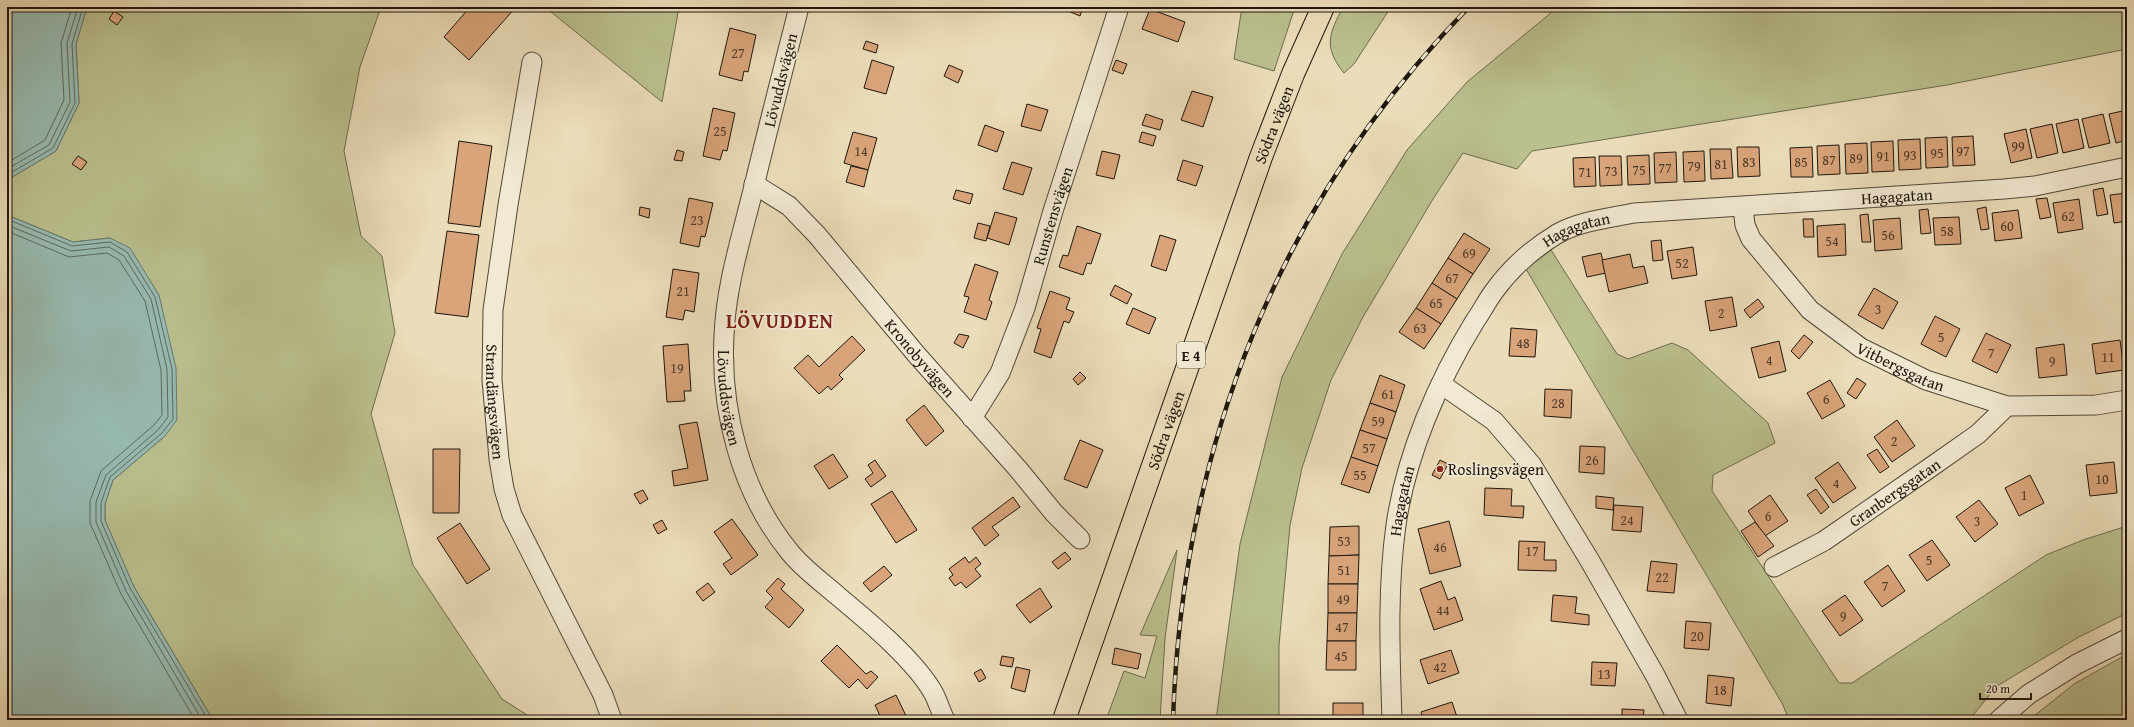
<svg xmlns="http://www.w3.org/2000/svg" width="2134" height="727" font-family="'Gentium Book Plus',serif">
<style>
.green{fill:#bac08e;stroke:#6c6c4e}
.water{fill:#98bbb2;stroke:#677970}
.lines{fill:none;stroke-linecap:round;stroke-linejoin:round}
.shore{stroke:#5b6960;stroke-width:1}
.building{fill:#d9a47a;stroke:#1e170e}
.minor-casing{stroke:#514839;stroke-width:21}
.highway-casing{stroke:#1e170e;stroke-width:24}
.minor{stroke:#f2e9d2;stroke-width:19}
.highway{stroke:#ebddb9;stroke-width:22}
.rail-casing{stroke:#1e170e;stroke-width:4.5}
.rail{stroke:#f2e9d2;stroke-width:3;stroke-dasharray:9;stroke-linecap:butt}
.poi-dot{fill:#8f2418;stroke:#f2e9d2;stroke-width:1.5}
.labels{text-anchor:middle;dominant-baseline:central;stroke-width:3.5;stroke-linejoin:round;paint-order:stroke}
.number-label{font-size:14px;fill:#4d3a29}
.shield{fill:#f2e9d2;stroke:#5e5649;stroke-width:1}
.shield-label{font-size:15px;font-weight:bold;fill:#1e170e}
.street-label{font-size:16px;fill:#1e170e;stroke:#f2e9d2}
.poi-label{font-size:16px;fill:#1e170e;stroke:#f2e9d2;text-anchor:start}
.district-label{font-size:20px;font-weight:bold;letter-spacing:1px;fill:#7a1f14;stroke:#f2e9d2}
</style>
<rect width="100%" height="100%" fill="#ebddb9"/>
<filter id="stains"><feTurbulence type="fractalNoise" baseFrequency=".005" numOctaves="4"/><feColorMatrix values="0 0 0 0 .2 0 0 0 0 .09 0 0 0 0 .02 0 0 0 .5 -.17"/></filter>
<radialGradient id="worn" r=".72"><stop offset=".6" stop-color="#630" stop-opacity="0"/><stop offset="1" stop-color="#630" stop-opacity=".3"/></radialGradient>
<!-- green -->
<g class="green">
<path d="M87 7H381L360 67 344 151 361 236 382 256 395 333 371 414 413 565 502 699 535 720H213L134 587 105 521V504L113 480 165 436 110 238 73 242 7 215V180L56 151 79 103 76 44Z"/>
<path d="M545 7H679L662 102Z"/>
<path d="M1242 7H1295L1274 71 1234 59Z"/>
<path d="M1343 7H1391L1354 64 1344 73C1323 47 1329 34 1343 7Z"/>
<path d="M1558 7H2127V49L1947 85 1532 151 1517 169 1463 153 1433 199 1363 317 1331 380 1302 468 1290 525 1279 645V720H1216L1240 544 1282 377 1342 254 1407 150 1467 82Z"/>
<path d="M1551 250 1617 354 1628 359 1672 343 1688 350 1768 423 1775 443 1713 475 1712 491 1839 683H1852L2046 555 2083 540 2127 526V613L2079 637 1997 686 1969 720H1789L1783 705 1526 269Z"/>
<path d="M1177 550 1165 638 1160 720H1106L1124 671 1145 678 1157 636 1140 635Z"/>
<path d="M2127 654V720H2029L2074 684Z"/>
</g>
<!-- water -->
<g class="water">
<path d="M7 7H87L76 44 79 103 56 151 7 180Z"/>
<path d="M7 215 73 242 110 238 130 248 159 295 176 368 177 420 165 436 113 480 105 504V520L134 587 213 720H7Z"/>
</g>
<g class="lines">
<!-- shore -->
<g class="shore">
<path d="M7 163 45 140 64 100 61 43 72 7"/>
<path d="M7 169 49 145 70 102 67 43 78 7"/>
<path d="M7 175 53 148 75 103 72 44 83 7"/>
<path d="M7 219 72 246 110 242 127 252 155 297 172 369 173 419 162 433 110 477 101 503V521L130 588 208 720"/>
<path d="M7 225 71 251 109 247 124 256 151 299 167 369 168 417 158 430 106 475 96 502V522L126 591 202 720"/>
<path d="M7 231 69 257 107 253 119 260 145 301 161 370 162 415 154 425 101 471 90 501V523L121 594 195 720"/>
</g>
</g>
<!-- building -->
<g class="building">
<path d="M470 7H516L469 60 444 37Z"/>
<path d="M1059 7H1083L1080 16Z"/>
<path d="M1150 9 1185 22 1178 42 1142 29Z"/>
<path d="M114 11 123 17 117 25 109 19Z"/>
<path d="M730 28 756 35 748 72 744 71 742 81 719 75Z"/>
<path d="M866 41 878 45 876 53 863 49Z"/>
<path d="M872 60 894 67 886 94 864 88Z"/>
<path d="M1116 60 1127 64 1123 74 1112 70Z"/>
<path d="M949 65 963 71 958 83 944 76Z"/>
<path d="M1192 91 1213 97 1203 127 1181 120Z"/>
<path d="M1027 104 1048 110 1041 131 1021 126Z"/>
<path d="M713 108 735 113 727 151 723 150 720 160 703 156Z"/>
<path d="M2127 110V140L2116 143 2109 114Z"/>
<path d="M1146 114 1163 120 1160 130 1142 125Z"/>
<path d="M2103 114 2110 143 2089 148 2082 119Z"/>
<path d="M2078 119 2084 148 2063 153 2056 124Z"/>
<path d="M2052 124 2058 153 2037 158 2030 129Z"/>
<path d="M985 125 1004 132 997 152 978 145Z"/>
<path d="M2026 129 2032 158 2011 163 2004 134Z"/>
<path d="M853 132 877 138 868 170 844 163Z"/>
<path d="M1142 132 1156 136 1153 146 1139 142Z"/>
<path d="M1973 136 1975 165 1953 166 1952 137Z"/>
<path d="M1947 137 1948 167 1926 168 1925 138Z"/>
<path d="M1920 139 1921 169 1899 170 1898 140Z"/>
<path d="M459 141 492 146 480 227 448 223Z"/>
<path d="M1893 141 1894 171 1872 172 1871 142Z"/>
<path d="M1867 143 1868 173 1846 174 1845 144Z"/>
<path d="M1839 145 1840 174 1818 175 1817 146Z"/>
<path d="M1737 147H1759L1760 176 1738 177Z"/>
<path d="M1812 147 1813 177H1791L1790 148Z"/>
<path d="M1710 149H1731L1733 178 1711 179Z"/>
<path d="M677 150 684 152 682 161 674 160Z"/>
<path d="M1102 151 1120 155 1114 179 1096 175Z"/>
<path d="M1704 151 1705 181 1684 182 1683 152Z"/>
<path d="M1676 152 1677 182 1655 183 1654 153Z"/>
<path d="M1649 155 1650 184 1628 185 1627 156Z"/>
<path d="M78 156 87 162 81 170 72 164Z"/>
<path d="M1599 156H1621L1622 185 1600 186Z"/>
<path d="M1595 157 1596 186 1574 187 1573 158Z"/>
<path d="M1183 160 1203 166 1196 186 1177 180Z"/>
<path d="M1012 162 1032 168 1023 195 1003 189Z"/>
<path d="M851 166 868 170 864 187 846 182Z"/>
<path d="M2103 188 2108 214 2097 216 2093 190Z"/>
<path d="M956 190 973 194 970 204 953 199Z"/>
<path d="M2127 193V221L2114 223 2110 195Z"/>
<path d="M689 198 713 203 705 237 701 236 699 247 680 243Z"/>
<path d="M2047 198 2051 217 2040 219 2036 199Z"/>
<path d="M2079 199 2083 229 2058 233 2053 203Z"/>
<path d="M640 207 650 209 649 218 639 215Z"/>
<path d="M1986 207 1989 229 1981 230 1977 209Z"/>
<path d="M1928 209 1931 233 1921 234 1919 210Z"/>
<path d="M2018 210 2022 238 1995 241 1992 213Z"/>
<path d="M995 212 1017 218 1009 245 987 238Z"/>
<path d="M1868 214 1871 242H1862L1860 215Z"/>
<path d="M1959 217 1961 244 1935 245 1933 218Z"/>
<path d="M1900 218 1902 249 1875 251 1873 220Z"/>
<path d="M1803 219H1813L1814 237H1804Z"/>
<path d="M978 223 990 226 986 241 974 238Z"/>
<path d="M1845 224 1846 255 1818 257 1817 226Z"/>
<path d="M1077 226 1101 234 1091 264 1087 263 1083 275 1059 267 1063 255 1068 256Z"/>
<path d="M447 231 479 235 468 317 435 313Z"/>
<path d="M1464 233 1490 249 1473 274 1448 258Z"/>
<path d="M1160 235 1176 240 1166 271 1151 266Z"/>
<path d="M1661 240 1663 260 1653 261 1651 241Z"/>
<path d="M1693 247 1697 275 1672 279 1667 251Z"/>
<path d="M1601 253 1606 273 1587 277 1582 257Z"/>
<path d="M1630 254 1633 268 1644 266 1648 283 1609 292 1602 260Z"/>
<path d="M1448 258 1473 274 1457 299 1432 283Z"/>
<path d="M975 264 998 272 989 300 992 302 986 320 964 312 969 297 964 296Z"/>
<path d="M673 269 699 273 694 312 685 310 683 320 666 317Z"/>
<path d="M1432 283 1457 299 1441 324 1416 308Z"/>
<path d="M1115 285 1132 294 1127 304 1110 295Z"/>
<path d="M1874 288 1898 302 1883 329 1858 315Z"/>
<path d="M1050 291 1070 298 1066 309 1074 312 1069 323 1064 321 1051 358 1034 352 1041 329 1037 328Z"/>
<path d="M1732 297 1737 326 1710 331 1705 301Z"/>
<path d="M1758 299 1764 307 1750 318 1744 310Z"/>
<path d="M1133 308 1156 318 1149 334 1126 324Z"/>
<path d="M1416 308 1441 324 1424 349 1399 332Z"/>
<path d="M1935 316 1960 329 1946 357 1921 344Z"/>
<path d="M1511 328 1537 330 1535 357 1509 356Z"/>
<path d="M1986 333 2011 345 1997 373 1972 361Z"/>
<path d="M959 334 969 336 963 348 954 343Z"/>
<path d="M1804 335 1813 342 1799 359 1791 351Z"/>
<path d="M852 336 865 350 839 375 843 379 831 390 828 386 819 394 794 368 808 355 819 367Z"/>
<path d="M2120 340 2124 370 2096 374 2092 344Z"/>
<path d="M1779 341 1786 371 1759 378 1751 348Z"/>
<path d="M688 344 691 391H684L685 401 667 402 663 346Z"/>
<path d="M2064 344 2067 375 2039 378 2036 348Z"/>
<path d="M1080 372 1086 378 1078 385 1073 379Z"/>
<path d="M1380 375 1405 385 1396 412 1370 403Z"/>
<path d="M1857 378 1866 384 1856 399 1847 393Z"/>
<path d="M1830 380 1845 406 1822 419 1807 393Z"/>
<path d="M1545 389 1572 390 1571 418 1544 416Z"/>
<path d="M1370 403 1396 412 1387 439 1360 430Z"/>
<path d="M924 405 944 431 926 446 906 420Z"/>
<path d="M1897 420 1915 446 1892 462 1874 437Z"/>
<path d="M697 422 708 480 674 486 672 471 688 468 679 425Z"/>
<path d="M1360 430 1387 439 1378 466 1351 457Z"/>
<path d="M1080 440 1103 450 1087 488 1064 479Z"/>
<path d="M1580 446 1605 447 1604 474 1579 472Z"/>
<path d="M433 449H460L459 513H433Z"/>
<path d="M1877 449 1889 467 1880 473 1867 455Z"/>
<path d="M833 454 848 477 829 489 814 466Z"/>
<path d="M1351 457 1378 466 1369 493 1341 484Z"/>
<path d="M875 460 886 476 871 487 865 479 873 473 868 465Z"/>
<path d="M1440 460 1448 464 1440 479 1432 475Z"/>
<path d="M1838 462 1856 488 1833 503 1815 478Z"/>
<path d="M2114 462 2117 493 2090 496 2086 465Z"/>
<path d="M2030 475 2044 503 2019 516 2005 488Z"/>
<path d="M1485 488 1512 489 1511 506H1524L1523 518 1484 515Z"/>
<path d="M1816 489 1829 507 1821 514 1807 495Z"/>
<path d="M643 490 648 499 640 504 634 494Z"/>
<path d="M892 491 917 530 896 543 871 504Z"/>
<path d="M1770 495 1788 521 1765 536 1748 511Z"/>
<path d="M1596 496 1614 498 1613 510 1596 508Z"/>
<path d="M1013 497 1020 507 992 527 999 535 985 546 972 528Z"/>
<path d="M1979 500 1998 524 1975 542 1956 517Z"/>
<path d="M1614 505 1643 507 1641 532 1612 530Z"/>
<path d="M732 519 758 555 731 575 723 564 732 558 714 532Z"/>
<path d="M662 520 667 529 658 534 653 525Z"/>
<path d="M1449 521 1461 566 1430 574 1418 529Z"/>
<path d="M1755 522 1774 546 1758 557 1741 531Z"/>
<path d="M460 523 490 569 467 584 437 538Z"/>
<path d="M1359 526V555L1329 556 1330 527Z"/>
<path d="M1932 540 1950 565 1927 581 1909 555Z"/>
<path d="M1519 541 1545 542 1544 560H1556V571L1518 570Z"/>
<path d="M1065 552 1071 559 1058 569 1052 562Z"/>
<path d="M1359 555 1358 584H1328L1329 556Z"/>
<path d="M965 557 969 563 976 557 981 564 975 569 981 576 966 588 961 582 955 586 949 578 953 575 949 569Z"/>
<path d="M1651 561 1677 564 1674 593 1647 591Z"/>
<path d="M1888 565 1905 591 1882 607 1864 582Z"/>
<path d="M884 566 892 575 871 592 863 583Z"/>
<path d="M778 578 785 584 781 589 804 610 789 628 765 607 773 598 766 591Z"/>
<path d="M1441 581 1448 600 1455 597 1463 620 1434 630 1420 589Z"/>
<path d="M708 583 715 592 703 601 696 592Z"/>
<path d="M1328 584H1358L1357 613H1328Z"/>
<path d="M1040 588 1052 607 1030 623 1016 605Z"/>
<path d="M1553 595 1577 597 1575 613 1589 615V625L1551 621Z"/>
<path d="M1845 595 1863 620 1840 636 1822 611Z"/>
<path d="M1328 613H1357L1356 641H1327Z"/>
<path d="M1686 621 1711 623 1709 650 1684 648Z"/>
<path d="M1327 641H1356V670H1326Z"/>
<path d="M837 645 866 674 871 671 878 677 867 689 858 679 849 688 821 661Z"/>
<path d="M1115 648 1141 654 1138 669 1112 664Z"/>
<path d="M1451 650 1459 673 1428 684 1420 660Z"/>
<path d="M1002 656 1014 658 1012 667 1000 665Z"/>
<path d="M1592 662 1617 663 1615 686 1591 685Z"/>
<path d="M1016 667 1030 670 1025 692 1011 688Z"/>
<path d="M981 669 986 678 979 682 974 673Z"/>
<path d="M1708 675 1734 678 1731 706 1706 703Z"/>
<path d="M896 695 908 720H882L875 705Z"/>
<path d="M1452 702 1458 720H1423L1421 712Z"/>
<rect x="1333" y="703" width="30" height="17"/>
<path d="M1622 709 1644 710 1643 720H1622Z"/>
</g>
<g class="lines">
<!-- minor casing -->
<g class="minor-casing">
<g id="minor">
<path id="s1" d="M799 7C784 66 769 124 755 182 743 233 726 283 724 336 720 410 741 492 789 551 802 568 822 582 839 597 868 621 916 661 934 694 938 702 941 712 945 720"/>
<path id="s2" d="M532 62 508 205 493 310 492 380 499 459 504 489 512 515 603 695 612 720"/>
<path id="s3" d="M754 184 789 206 817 235 916 354 1018 469 1054 513 1080 539"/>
<path id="s4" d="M1743 207 1745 225 1751 239 1810 310 1861 348 1926 380 2007 406 2096 405 2127 400"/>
<path d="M1441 384 1494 421 1531 464 1590 561 1655 675 1678 720"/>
<path id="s5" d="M972 418 1000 373 1025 308 1053 211 1119 7"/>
<path id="s6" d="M1774 567 1824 541 1931 467 1978 434 2007 406"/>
<path id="s7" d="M1392 720C1390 656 1387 589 1396 525 1406 455 1438 381 1475 321 1482 311 1488 299 1495 290 1511 268 1534 248 1557 234 1580 221 1609 218 1634 213L2004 189 2035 186 2127 167"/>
<path d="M1999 720 2029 694 2077 664 2127 639"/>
</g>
</g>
<!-- highway casing -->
<g class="highway-casing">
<g id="highway">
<path id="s8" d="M1064 720 1261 157 1293 74 1323 7"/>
</g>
</g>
<!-- minor -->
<use href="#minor" class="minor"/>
<!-- highway -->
<use href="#highway" class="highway"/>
<!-- rail casing -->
<g class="rail-casing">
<path id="rail" d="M1173 720C1182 448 1278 203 1469 7"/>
</g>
<!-- rail -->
<use href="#rail" class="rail"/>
</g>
<!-- markers -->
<circle class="poi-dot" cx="1440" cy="469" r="4"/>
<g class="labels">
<!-- number labels -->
<g class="number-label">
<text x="738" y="53">27</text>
<text x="720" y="131">25</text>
<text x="2018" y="146">99</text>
<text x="861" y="151">14</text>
<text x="1963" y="151">97</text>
<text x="1937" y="153">95</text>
<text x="1910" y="155">93</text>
<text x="1883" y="156">91</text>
<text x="1856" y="158">89</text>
<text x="1829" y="160">87</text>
<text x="1749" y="162">83</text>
<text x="1801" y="162">85</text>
<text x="1721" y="164">81</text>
<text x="1694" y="166">79</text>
<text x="1665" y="168">77</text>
<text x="1639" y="170">75</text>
<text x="1611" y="171">73</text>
<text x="1585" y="172">71</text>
<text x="2068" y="216">62</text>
<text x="697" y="220">23</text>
<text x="2007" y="226">60</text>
<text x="1947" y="231">58</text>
<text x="1888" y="235">56</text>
<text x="1832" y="241">54</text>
<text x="1469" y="253">69</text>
<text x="1682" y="263">52</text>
<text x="1452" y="278">67</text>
<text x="683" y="291">21</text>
<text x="1436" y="303">65</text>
<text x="1878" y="309">3</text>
<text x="1721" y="313">2</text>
<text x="1420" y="328">63</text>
<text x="1941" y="337">5</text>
<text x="1523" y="343">48</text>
<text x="1991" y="353">7</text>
<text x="2108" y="357">11</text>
<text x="1769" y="360">4</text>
<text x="2052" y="361">9</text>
<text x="677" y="368">19</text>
<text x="1388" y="394">61</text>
<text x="1826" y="399">6</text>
<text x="1558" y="403">28</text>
<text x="1378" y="421">59</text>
<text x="1894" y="441">2</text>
<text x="1369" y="448">57</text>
<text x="1592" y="460">26</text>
<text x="1360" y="475">55</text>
<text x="2102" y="479">10</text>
<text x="1836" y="483">4</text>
<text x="2024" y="495">1</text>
<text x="1768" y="516">6</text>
<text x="1627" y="520">24</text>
<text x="1977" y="521">3</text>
<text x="1344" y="541">53</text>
<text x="1440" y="547">46</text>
<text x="1532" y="551">17</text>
<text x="1929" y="560">5</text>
<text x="1344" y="570">51</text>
<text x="1662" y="577">22</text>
<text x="1885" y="586">7</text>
<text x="1343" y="599">49</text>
<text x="1443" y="610">44</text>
<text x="1843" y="616">9</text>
<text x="1342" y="627">47</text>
<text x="1697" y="636">20</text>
<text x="1341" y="656">45</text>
<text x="1440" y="667">42</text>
<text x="1604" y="674">13</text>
<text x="1720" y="690">18</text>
</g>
<!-- shield labels -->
<rect class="shield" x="1177" y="342" width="28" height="26" rx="3"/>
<g class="shield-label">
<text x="1191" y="355">E 4</text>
</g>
<!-- street labels -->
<g class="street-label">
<text transform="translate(780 80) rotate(-76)">Lövuddsvägen</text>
<text stroke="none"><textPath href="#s8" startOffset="631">Södra vägen</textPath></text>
<text stroke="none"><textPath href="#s7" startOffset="880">Hagagatan</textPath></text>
<text stroke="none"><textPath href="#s5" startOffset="219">Runstensvägen</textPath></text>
<text stroke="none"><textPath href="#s7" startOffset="556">Hagagatan</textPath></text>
<text stroke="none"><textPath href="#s3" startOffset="242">Kronobyvägen</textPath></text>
<text stroke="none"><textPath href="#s4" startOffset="233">Vitbergsgatan</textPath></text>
<text stroke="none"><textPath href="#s1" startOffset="400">Lövuddsvägen</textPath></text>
<text stroke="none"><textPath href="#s2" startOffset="343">Strandängsvägen</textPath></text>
<text stroke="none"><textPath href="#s8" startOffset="307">Södra vägen</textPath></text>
<text stroke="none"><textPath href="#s6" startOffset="142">Granbergsgatan</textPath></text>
<text stroke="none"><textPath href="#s7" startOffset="220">Hagagatan</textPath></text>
</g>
<!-- poi labels -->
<g class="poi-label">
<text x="1448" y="469">Roslingsvägen</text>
</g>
<!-- district labels -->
<g class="district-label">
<text x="780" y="320">LÖVUDDEN</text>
</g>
</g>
<!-- margin -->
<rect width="2134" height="727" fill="none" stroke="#ebddb9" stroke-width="24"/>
<rect x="8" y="8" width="2118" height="711" fill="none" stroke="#1e170e" stroke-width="2"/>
<rect x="12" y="12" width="2110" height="703" fill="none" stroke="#1e170e"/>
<!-- scale -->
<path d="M1980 693v6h51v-6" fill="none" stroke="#1e170e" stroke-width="2"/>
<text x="1986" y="693" font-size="12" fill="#1e170e" stroke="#f2e9d2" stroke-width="3" paint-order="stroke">20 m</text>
<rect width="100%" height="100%" filter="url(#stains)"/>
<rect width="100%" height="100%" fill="url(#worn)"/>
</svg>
